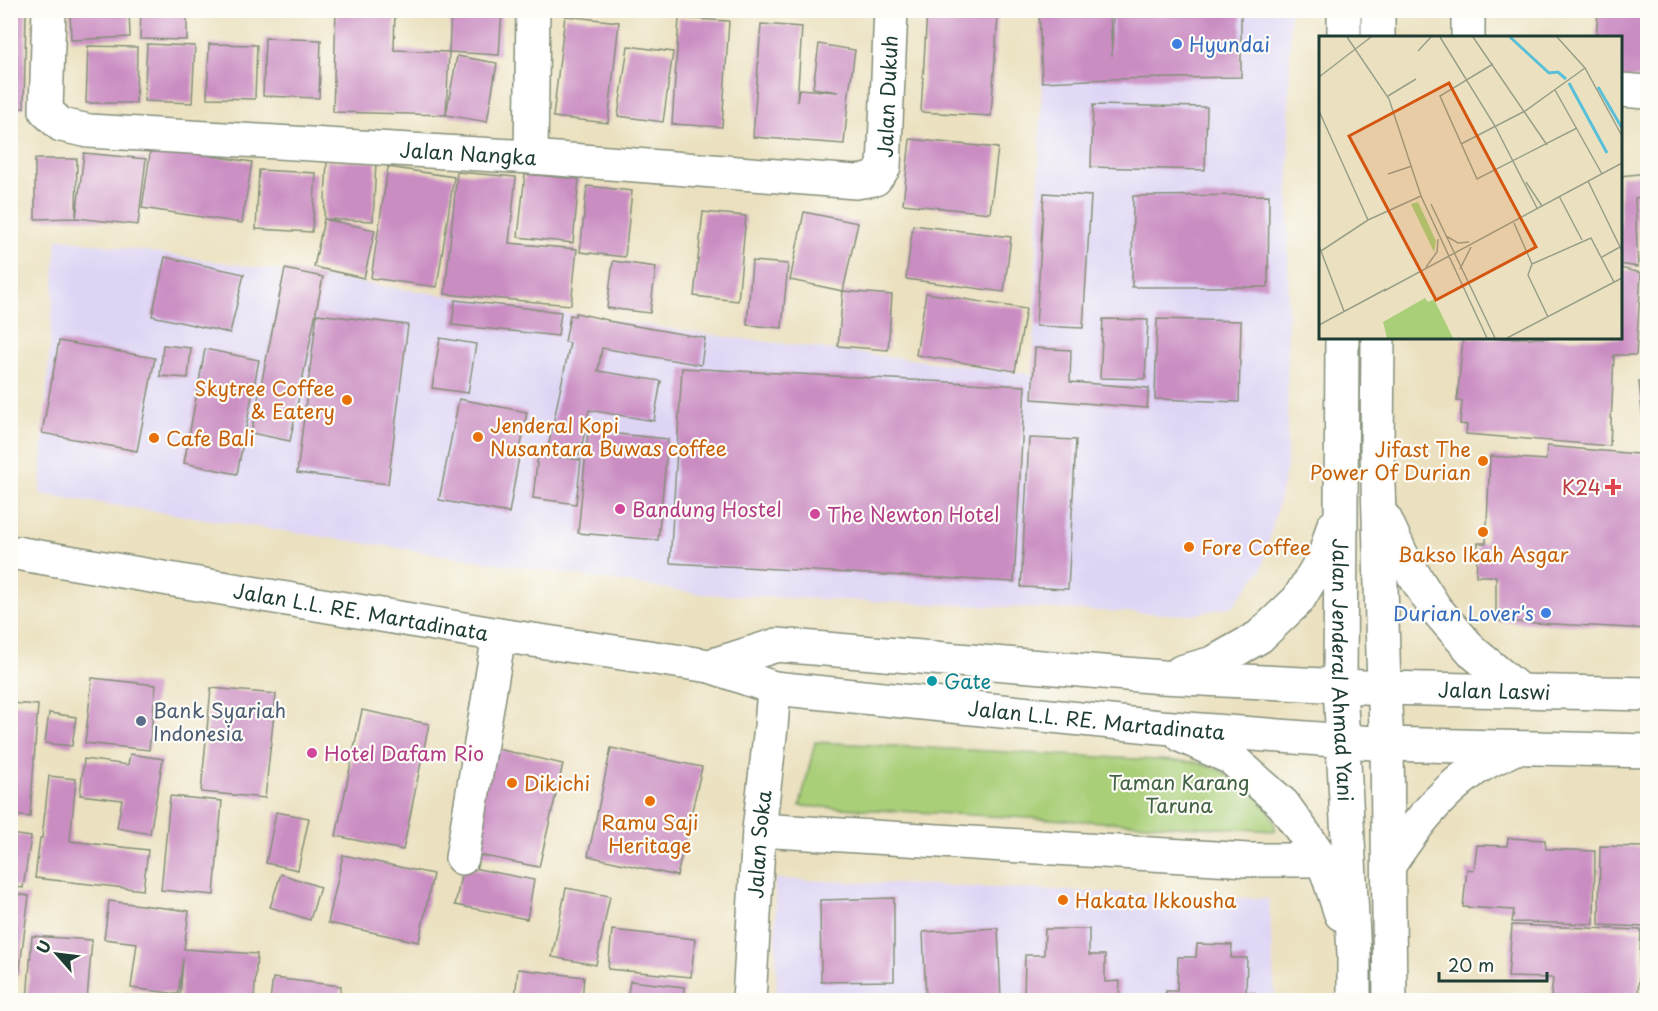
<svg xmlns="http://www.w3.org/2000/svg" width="1658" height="1011" font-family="'Playpen Sans',sans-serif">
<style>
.built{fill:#ded5f5}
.green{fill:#aacf79;stroke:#648656;stroke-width:1.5}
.building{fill:#ca8dc2}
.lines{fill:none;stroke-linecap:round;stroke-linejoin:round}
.minor-casing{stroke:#858f7a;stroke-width:36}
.major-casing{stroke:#858f7a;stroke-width:36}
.minor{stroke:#fff;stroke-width:33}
.major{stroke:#fff;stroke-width:33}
.shop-dot{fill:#3f7fe0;stroke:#fdfcf7;stroke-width:2}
.food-dot{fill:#e8710a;stroke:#fdfcf7;stroke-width:2}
.health-dot{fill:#e0444e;stroke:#fdfcf7;stroke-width:2}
.hotel-dot{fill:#d1479c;stroke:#fdfcf7;stroke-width:2}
.culture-dot{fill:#0f9aa8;stroke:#fdfcf7;stroke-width:2}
.service-dot{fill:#5c6f8a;stroke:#fdfcf7;stroke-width:2}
.labels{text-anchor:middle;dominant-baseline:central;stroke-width:4.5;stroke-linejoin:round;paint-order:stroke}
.shop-label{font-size:20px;fill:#366cbe;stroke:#fdfcf7;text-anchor:start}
.street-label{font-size:20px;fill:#1f3d34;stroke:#fdfcf7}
.food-label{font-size:20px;fill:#c56008;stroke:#fdfcf7;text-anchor:start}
.health-label{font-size:20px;fill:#be3a42;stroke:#fdfcf7;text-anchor:end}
.hotel-label{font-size:20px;fill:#b23c85;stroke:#fdfcf7;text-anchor:start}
.culture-label{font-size:20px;fill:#0d838f;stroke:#fdfcf7;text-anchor:start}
.service-label{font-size:20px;fill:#4e5e75;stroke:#fdfcf7;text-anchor:start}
.park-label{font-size:20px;fill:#426245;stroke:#fdfcf7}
.inset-river{fill:none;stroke:#5ac0d8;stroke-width:3}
.inset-road{fill:none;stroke:#999f88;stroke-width:1.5}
.view{fill:#d45610;fill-opacity:0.15;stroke:#d45610;stroke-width:3}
.inset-edge{fill:none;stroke:#1f3d34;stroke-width:3}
</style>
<rect width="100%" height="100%" fill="#fdfcf7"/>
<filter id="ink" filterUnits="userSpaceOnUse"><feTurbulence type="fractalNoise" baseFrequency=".0167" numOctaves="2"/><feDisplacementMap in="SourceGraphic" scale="12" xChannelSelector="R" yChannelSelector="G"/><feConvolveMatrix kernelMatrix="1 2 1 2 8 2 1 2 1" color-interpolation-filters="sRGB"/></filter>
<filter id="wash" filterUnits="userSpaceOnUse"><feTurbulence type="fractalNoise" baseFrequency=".008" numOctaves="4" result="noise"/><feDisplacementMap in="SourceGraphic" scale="24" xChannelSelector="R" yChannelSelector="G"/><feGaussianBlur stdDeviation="1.35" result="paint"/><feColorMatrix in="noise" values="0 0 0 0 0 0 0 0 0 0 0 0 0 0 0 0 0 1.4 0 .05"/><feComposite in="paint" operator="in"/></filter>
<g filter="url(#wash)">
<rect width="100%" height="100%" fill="#ebe1c0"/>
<!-- built -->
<g class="built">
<path d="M1044 11H1290L1287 468 1262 569 1233 606 1192 615 701 594 40 494 57 238 727 337 1033 374Z"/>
<path d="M775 879 1269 899 1275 1000H777Z"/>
</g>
<!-- green -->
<path class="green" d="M815 742 1195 762 1219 770 1249 788 1271 813 1276 831 800 806Z"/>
<g id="blocks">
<!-- building -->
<g class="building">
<path d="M70 10H129L130 37 71 40Z"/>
<path d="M141 10H187V40L140 39Z"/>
<path d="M336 10H395L394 50 449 52 446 115 333 112Z"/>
<path d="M451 10H502L499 55 449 52Z"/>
<path d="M1039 10H1110L1112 56 1113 10H1241V77L1113 79 1042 82Z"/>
<path d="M1598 10H1643V37H1648V78H1620V38H1596Z"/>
<path d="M927 11 998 15 991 116 921 112Z"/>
<path d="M10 13H26L24 108H10Z"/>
<path d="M565 16 619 22 608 123 553 117Z"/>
<path d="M679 18 729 21 722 127 672 124Z"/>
<path d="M761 24 802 27 797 102 799 89 838 92 813 88 819 44 855 50 849 93 844 144 753 137Z"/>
<path d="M265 38 321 40 319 98 263 96Z"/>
<path d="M147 44 195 46 192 103 144 101Z"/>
<path d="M209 44 257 45 255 99 207 98Z"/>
<path d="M88 46 137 47 136 103H86Z"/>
<path d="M628 46 673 52 663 122 618 116Z"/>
<path d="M457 56 497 63 487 122 446 115Z"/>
<path d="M1093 105 1207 107 1205 170 1091 167Z"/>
<path d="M910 139 998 148 990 213 903 204Z"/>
<path d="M151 147 252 162 242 223 142 208Z"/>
<path d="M84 153 146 159 138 225 76 218 35 219V159H77L76 218Z"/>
<path d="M327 161 376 162 373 221 324 219 375 230 364 278 314 267 324 219Z"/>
<path d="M388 167 454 177 437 287 371 278Z"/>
<path d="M259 170 316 173 312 232 256 229Z"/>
<path d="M457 172 516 177 509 243 577 249 571 305 445 294Z"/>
<path d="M1648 173V196L1635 198 1638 267 1620 264V176Z"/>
<path d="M525 174 579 179 573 243 518 237Z"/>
<path d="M587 186 632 191 625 257 580 252Z"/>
<path d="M1044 193 1091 196 1083 328 1036 326Z"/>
<path d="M1269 195 1268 287H1132L1133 196Z"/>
<path d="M703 212 746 216 738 301 694 296Z"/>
<path d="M804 212 858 223 843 291 790 280Z"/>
<path d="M913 225 1011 237 1004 292 906 279Z"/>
<path d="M165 257 244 274 230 333 152 316Z"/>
<path d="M613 261 656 267 650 313 607 308Z"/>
<path d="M752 261 788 264 782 328 747 325Z"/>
<path d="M1620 268 1641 273 1636 355H1614L1610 446 1466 434 1467 425 1460 424 1462 401H1457L1463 338H1620Z"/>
<path d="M285 269 323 277 290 441 251 433Z"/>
<path d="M843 291 892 295 888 350 838 346Z"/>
<path d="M926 293 1026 309 1015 371 916 355Z"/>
<path d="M455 300 561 312 558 336 452 325Z"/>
<path d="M576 313 608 320V321L705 338 701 365 602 348 598 371 661 381 654 421 589 410 580 455 548 448 570 343 565 342 570 315 575 316Z"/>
<path d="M317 314 408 325 388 484 297 473Z"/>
<path d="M1103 319 1148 320 1145 379 1100 378Z"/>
<path d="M1157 319 1241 321 1239 402 1155 399Z"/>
<path d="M440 338 476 344 468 393 432 388Z"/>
<path d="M59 341 155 358 137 451 42 433Z"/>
<path d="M163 345 191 348 188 378 160 376Z"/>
<path d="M1035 348 1071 350 1070 382 1149 388 1147 408 1032 399Z"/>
<path d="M205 349 259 360 237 474 184 463Z"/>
<path d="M682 368 1025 386 1014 582 670 563Z"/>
<path d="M1639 381H1648V421H1643Z"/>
<path d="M459 399 527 412 509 513 439 500Z"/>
<path d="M588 431 668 439 658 540 578 533Z"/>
<path d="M1029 438 1076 440 1068 589 1021 587Z"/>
<path d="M1547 446 1648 455V629L1496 621V576H1476L1478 543H1486L1490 456 1546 460Z"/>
<path d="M538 454 581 460 576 504 533 498Z"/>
<path d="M92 678 156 685 149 750 85 743Z"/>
<path d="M211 688 276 694 265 798 201 792Z"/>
<path d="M10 703 38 705 30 817 10 815Z"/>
<path d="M362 710 429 724 403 850 336 836Z"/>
<path d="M49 713 76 717 72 746 45 743Z"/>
<path d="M493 748 563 764 539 867 469 853Z"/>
<path d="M611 748 702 767 677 876 588 856Z"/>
<path d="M130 754 163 759 150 834 117 828 122 800 80 795 84 759 128 765Z"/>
<path d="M49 776 76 779 70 841 148 850 143 890 35 878 40 838H42Z"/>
<path d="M170 796 222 801 214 895 161 890Z"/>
<path d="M276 812 309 818 298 870 266 863Z"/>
<path d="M10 834 31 837 23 888 10 886Z"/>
<path d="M1508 838 1545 840 1546 849 1595 851 1594 924 1512 922 1514 910 1463 907 1467 869 1474 870 1477 845 1507 846Z"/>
<path d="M1600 846 1643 847 1645 927 1599 925Z"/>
<path d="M343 855 433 874 419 942 328 923Z"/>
<path d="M463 866 534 880 527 919 455 905Z"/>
<path d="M281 874 320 887 310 920 270 907Z"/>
<path d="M566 888 610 896 596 965 552 957Z"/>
<path d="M10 893 29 896 19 975 10 974Z"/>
<path d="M894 898V981L821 982 820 900Z"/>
<path d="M109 901 189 911 184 949 257 954 254 1000H180L183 958 178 994 131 988 137 943 104 939Z"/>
<path d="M1512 925 1641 930 1638 998 1551 997 1553 978 1508 977Z"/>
<path d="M998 928 1001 1000H926L923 932Z"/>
<path d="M1045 929H1089V955H1105V982L1120 981 1119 1000H1024L1025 955H1044Z"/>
<path d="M1646 929H1648V1000H1642Z"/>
<path d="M612 930 695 939 691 977 608 969Z"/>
<path d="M32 936 92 940 87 1000H27Z"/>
<path d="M1197 944 1232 945 1231 958H1247L1246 993H1255V1000H1166V991H1177L1178 957H1196Z"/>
<path d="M518 969 584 977 582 1000H532L515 998Z"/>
<path d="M273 978 341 986 339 1000H270Z"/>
<path d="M630 981 684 987 683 1000H627Z"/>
<path d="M112 994 166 999V1000H111Z"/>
</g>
</g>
</g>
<g filter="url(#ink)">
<use href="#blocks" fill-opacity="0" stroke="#858f7a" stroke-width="1.5"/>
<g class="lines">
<!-- minor casing -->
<g class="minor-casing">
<g id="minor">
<path id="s1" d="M49 10 46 111 61 125 89 131 531 157 856 182 875 179 884 167 891 10"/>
<path d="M1468 10V38"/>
<path d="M1620 90 1648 92"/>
<path d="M531 157 533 10"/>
<path d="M759 830 1248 860H1323"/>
<path d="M462 858 499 635"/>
<path id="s2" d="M749 1000 759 830 771 727 774 688"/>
</g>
</g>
<!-- major casing -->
<g class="major-casing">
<g id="major">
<path d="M1378 10V38"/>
<path d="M1344 38V10"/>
<path id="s3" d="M1342 338 1340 686 1354 955V1000"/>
<path d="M1378 338 1377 449 1384 688 1387 744 1390 1000"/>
<path d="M1385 519 1403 558 1435 608 1474 653 1520 691"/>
<path id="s4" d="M10 552 499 635 710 666 774 688 1160 727 1387 744 1648 751"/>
<path id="s5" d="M710 666 777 645 1162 677 1384 688 1648 694"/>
<path d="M1181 672 1213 663 1259 637 1298 600 1325 555 1333 527"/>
<path d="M1182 736 1231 758 1283 804 1323 860 1341 914"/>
<path d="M1389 865C1413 829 1437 796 1474 770 1486 761 1502 755 1515 748"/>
</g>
</g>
<!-- minor -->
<use href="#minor" class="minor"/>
<!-- major -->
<use href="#major" class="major"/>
</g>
</g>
<!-- markers -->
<g class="shop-dot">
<circle cx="1177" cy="44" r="6"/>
<circle cx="1546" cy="613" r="6"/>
</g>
<g class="food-dot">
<circle cx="347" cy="400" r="6"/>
<circle cx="478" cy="437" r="6"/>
<circle cx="154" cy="438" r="6"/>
<circle cx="1483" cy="461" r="6"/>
<circle cx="1483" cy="532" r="6"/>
<circle cx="1189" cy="547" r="6"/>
<circle cx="512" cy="783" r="6"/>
<circle cx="650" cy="801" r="6"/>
<circle cx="1063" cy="900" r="6"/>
</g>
<path class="health-dot" d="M1610 478h6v6h6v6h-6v6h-6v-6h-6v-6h6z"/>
<g class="hotel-dot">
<circle cx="620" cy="509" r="6"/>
<circle cx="815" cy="514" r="6"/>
<circle cx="312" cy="753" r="6"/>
</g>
<circle class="culture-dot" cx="932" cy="681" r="6"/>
<circle class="service-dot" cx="141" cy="721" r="6"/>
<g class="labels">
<!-- shop labels -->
<g class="shop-label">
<text x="1189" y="44">Hyundai</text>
<text x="1534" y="613" text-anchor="end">Durian Lover's</text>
</g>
<!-- street labels -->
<g class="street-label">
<text stroke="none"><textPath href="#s1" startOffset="1024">Jalan Dukuh</textPath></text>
<text stroke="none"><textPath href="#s1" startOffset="530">Jalan Nangka</textPath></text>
<text stroke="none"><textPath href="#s4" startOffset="356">Jalan L.L. RE. Martadinata</textPath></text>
<text stroke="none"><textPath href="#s3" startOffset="332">Jalan Jenderal Ahmad Yani</textPath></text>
<text stroke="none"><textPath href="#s5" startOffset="789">Jalan Laswi</textPath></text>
<text stroke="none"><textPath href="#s4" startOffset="1101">Jalan L.L. RE. Martadinata</textPath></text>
<text stroke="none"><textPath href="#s2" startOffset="156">Jalan Soka</textPath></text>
</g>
<!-- food labels -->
<g class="food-label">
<text x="335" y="388" text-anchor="end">Skytree Coffee<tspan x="335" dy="23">&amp; Eatery</tspan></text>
<text x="490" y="425">Jenderal Kopi<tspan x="490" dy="23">Nusantara Buwas coffee</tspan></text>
<text x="166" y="438">Cafe Bali</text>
<text x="1471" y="449" text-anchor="end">Jifast The<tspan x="1471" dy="23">Power Of Durian</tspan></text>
<text x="1201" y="547">Fore Coffee</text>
<text x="1483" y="554" text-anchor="middle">Bakso Ikah Asgar</text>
<text x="524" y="783">Dikichi</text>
<text x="650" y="822" text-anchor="middle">Ramu Saji<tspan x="650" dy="23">Heritage</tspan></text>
<text x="1075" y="900">Hakata Ikkousha</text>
</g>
<!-- health labels -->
<g class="health-label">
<text x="1601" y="487">K24</text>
</g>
<!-- hotel labels -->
<g class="hotel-label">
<text x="632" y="509">Bandung Hostel</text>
<text x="827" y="514">The Newton Hotel</text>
<text x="324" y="753">Hotel Dafam Rio</text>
</g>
<!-- culture labels -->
<g class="culture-label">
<text x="944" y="681">Gate</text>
</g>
<!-- service labels -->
<g class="service-label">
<text x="153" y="710">Bank Syariah<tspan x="153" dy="23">Indonesia</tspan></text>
</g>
<!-- park labels -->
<g class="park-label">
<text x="1179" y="782">Taman Karang<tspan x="1179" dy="23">Taruna</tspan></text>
</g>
</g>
<!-- overview -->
<g transform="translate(1319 36)">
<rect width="303" height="303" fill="#ebe1c0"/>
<path d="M99 166 117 205 115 216 92 168ZM106 262 109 266 115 263 134 302H68L64 286Z" fill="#aacf79"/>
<path class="inset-river" d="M191 1 230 37 239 36 247 43M250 47 288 117M279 51 303 92"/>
<path class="inset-road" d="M28 1 70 63 102 160 168 302M121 1 176 90 218 172M154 1 228 109M238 1 266 32 303 100M99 15 112 1M174 28 121 60 158 143 258 92M0 41 52 1M236 54 283 138M69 60 97 43M0 75 49 184M142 108 206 75 266 32M69 138 93 130M269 145 303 215M207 146 223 170M240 160 263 204M112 168 176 302M195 187 213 228M127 200 139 207 150 206M0 210 25 275M2 215 49 184 102 160M283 221 301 211M213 228 272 202 295 246M213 228 209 239 229 281M107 231 118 216 119 203M141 233 152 211M65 255 303 127M0 289 67 253M188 302 303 242"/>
<path class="view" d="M130 47 217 211 117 264 30 100Z"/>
<rect width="303" height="303" class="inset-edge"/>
</g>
<!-- margin -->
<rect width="1658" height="1011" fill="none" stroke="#fdfcf7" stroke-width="36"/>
<!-- north arrow -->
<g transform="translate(57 954) rotate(298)" stroke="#fdfcf7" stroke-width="4.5" paint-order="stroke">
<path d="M0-4.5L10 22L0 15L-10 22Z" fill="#1f3d34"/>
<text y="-9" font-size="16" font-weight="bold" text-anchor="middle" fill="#1f3d34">U</text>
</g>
<!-- scale -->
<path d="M1439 972v9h108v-9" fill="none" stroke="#1f3d34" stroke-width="3"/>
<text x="1448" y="972" font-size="18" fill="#1f3d34" stroke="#fdfcf7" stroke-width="4.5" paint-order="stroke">20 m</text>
</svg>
